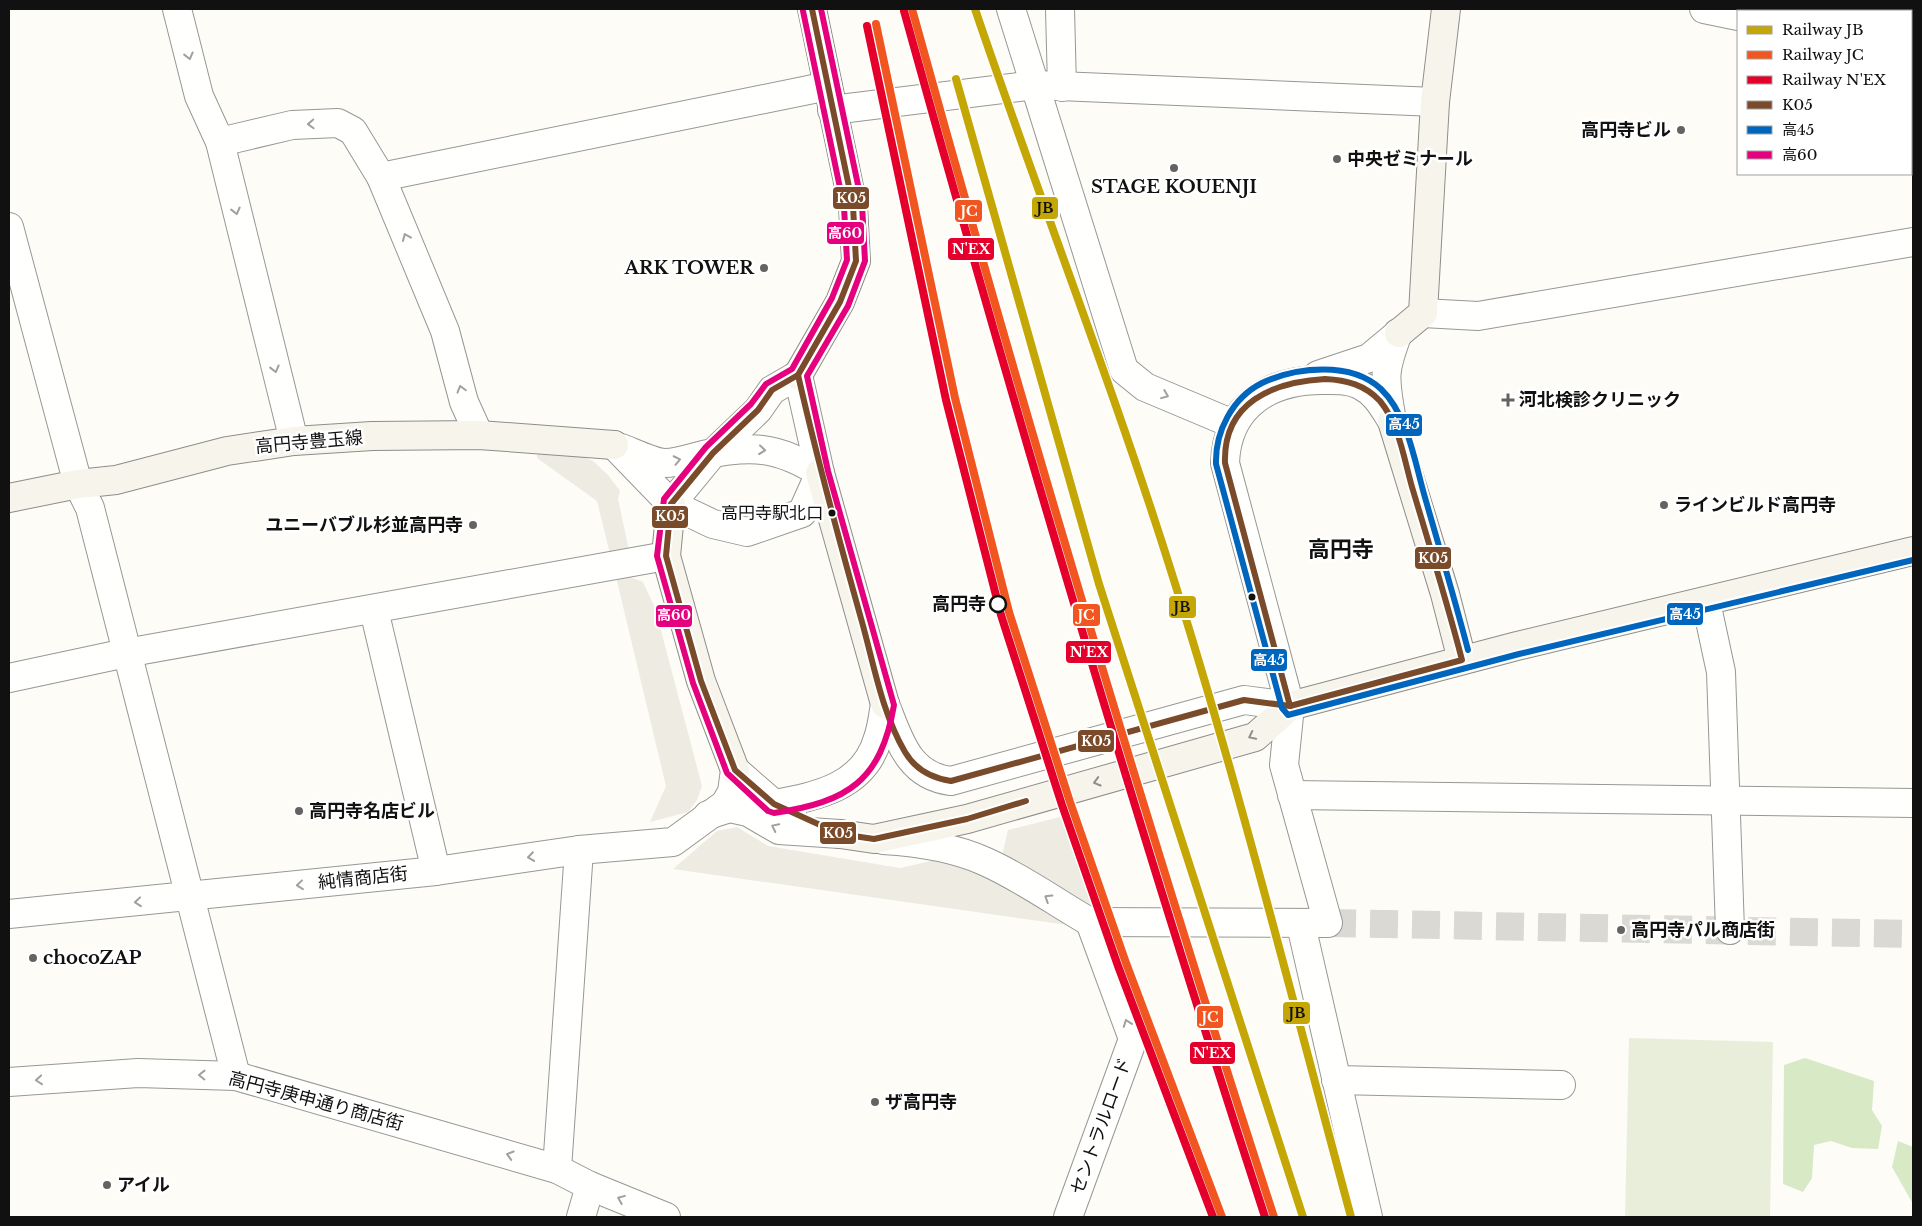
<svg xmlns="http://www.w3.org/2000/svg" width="1922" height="1226" font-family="'Libre Baskerville','Noto Sans JP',serif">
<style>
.forest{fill:#d8eac5}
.cemetery{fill:#e9eedb}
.plaza{fill:#edebe2}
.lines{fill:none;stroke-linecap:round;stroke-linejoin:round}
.street-tunnel{stroke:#dad9d4;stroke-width:28;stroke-dasharray:28 14;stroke-linecap:butt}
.street-casing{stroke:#979795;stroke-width:30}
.secondary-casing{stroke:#8e8d8b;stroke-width:30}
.street{stroke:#fffffe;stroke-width:28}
.secondary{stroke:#f6f4eb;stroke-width:28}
.bus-1-casing{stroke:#fff;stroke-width:10}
.bus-2-casing{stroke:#fff;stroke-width:10}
.bus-3-casing{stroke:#fff;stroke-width:10}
.bus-1{stroke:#7a4b2a;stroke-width:6}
.bus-2{stroke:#0065bd;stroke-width:6}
.bus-3{stroke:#e5007d;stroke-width:6}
.rail-1-casing{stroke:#fff;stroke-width:11}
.rail-2-casing{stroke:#fff;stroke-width:11}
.rail-3-casing{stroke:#fff;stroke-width:11}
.rail-1{stroke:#c4a604;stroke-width:8}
.rail-2{stroke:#f15620;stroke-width:8}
.rail-3{stroke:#e4002b;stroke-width:8}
.oneway{stroke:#a0a09f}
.oneway2{stroke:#8f8e89}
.poi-dot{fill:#646362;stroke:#fff;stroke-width:2}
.bus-dot{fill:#111;stroke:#fff;stroke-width:2}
.stop-dot{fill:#fff;stroke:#111;stroke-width:2.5}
.labels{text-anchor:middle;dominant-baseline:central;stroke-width:5;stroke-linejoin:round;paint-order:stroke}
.bus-label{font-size:17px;fill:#111;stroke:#fff;text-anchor:end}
.poi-label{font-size:18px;font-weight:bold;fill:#111;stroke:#fff;text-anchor:start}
.street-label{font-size:18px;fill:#111;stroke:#fff}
.stop-label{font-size:18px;font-weight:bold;fill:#111;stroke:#fff;text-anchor:end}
.district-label{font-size:22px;font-weight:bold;fill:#111;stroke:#fff}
.line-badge{stroke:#fff;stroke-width:2}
.badge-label{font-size:14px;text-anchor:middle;font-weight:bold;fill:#fff}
.pale-badge-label{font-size:14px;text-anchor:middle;font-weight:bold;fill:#111}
</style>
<rect width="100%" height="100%" fill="#fdfcf7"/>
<!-- forest -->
<g class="forest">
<path d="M1805 1058 1874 1081 1872 1110 1882 1126 1878 1149 1852 1148 1831 1141 1814 1145 1812 1178 1803 1192 1783 1184 1784 1065Z"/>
<path d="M1898 1141 1913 1147V1204L1892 1167Z"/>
</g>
<!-- cemetery -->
<path class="cemetery" d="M1629 1038 1773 1042 1770 1217H1625Z"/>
<!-- plaza -->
<g class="plaza">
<path d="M537 453 576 454 593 461 608 475 620 491 618 499 630 555 611 558 597 501 537 458Z"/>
<path d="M616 577H630L643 582 655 608 702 786 697 800 688 812 650 822 666 786Z"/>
<path d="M1064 816 1091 905 1036 872 1002 856 1008 830Z"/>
<path d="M737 827 768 846 900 868 949 857 996 879 1075 926 673 869 717 831Z"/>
</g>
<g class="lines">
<!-- street-tunnel -->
<path class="street-tunnel" d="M1328 923 1913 934"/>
<!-- street casing -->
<g class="street-casing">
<g id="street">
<path d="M177 9 199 96 220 142 294 441"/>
<path d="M1011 9 1124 370 1145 387 1233 424"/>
<path d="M1060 9 1062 87"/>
<path d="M1704 9 1738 16"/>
<path d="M1911 51H1913"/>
<path d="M832 110 1035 85 1435 102"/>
<path d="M220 142 292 125 338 123 353 131 381 177 445 331 464 402 479 435"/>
<path d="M381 177 828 86"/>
<path d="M9 227 78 484 90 508 236 1076"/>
<path d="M1423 313 1478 316 1913 242"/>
<path d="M1318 375 1369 358 1399 333"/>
<path d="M1391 415C1384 376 1384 370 1398 333"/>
<path d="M614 445 671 504 713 524 747 532 802 513 820 473 798 375 772 390 758 410 713 453 671 504"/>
<path d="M621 448C632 452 654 463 665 463 677 463 691 458 703 455 751 445 777 446 820 473"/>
<path d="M1706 602 1721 672 1730 930"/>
<path d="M374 610 436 871"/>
<path d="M9 678 126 653 666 556"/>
<path d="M885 704C899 739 908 776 951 781L1244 700 1290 706"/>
<path d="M735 770 774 804 792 812"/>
<path d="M1292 795 1913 803"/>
<path d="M774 804C818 796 864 787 878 738 882 727 883 715 885 704"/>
<path d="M708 815 730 808 748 812 779 830 840 834"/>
<path d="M883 840C917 842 953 847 984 861 1021 877 1055 902 1090 922"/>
<path d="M9 914 436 871 579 850 673 842 725 804 732 792 735 770"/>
<path d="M1090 922 1328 923 1284 765 1290 706 1225 463C1227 406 1269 380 1322 380 1335 380 1348 379 1360 385 1376 393 1383 407 1392 421"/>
<path d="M1301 925 1368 1217"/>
<path d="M1336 1080 1561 1085"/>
<path d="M9 1082 138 1073 236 1076 557 1169 590 1186 666 1217"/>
<path d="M557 1169 579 850"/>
<path d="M581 1217 590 1186"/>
<path d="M1068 1217 1133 1039 1090 922"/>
</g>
</g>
<!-- secondary casing -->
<g class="secondary-casing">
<g id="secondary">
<path d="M1399 333 1423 313 1435 102 1446 9"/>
<path d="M798 375 840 302 856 261 853 206 812 9"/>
<path d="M1392 421 1445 594 1462 660"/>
<path d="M820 473 885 704"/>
<path d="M9 498 78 484 116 480 227 451 294 441 372 436 479 435 614 445"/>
<path d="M671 504 666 556 701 681 735 770"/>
<path d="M840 834 874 839 967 819 1255 737 1290 706 1517 646 1913 551"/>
</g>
</g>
<!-- street -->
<use href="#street" class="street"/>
<!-- secondary -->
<use href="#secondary" class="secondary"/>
<!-- bus-1 casing -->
<g class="bus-1-casing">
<g id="bus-1">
<path d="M812 9 853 206 856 261 840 302 798 375 772 390 758 410 713 453 671 504 666 556 701 681 735 770 774 804 840 834 874 839 967 819 1026 801"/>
<path d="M798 375C817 458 839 540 862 622 874 665 882 713 905 752 915 769 931 778 951 781L1244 700 1290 706"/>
<path d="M1325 379C1347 380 1365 385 1380 401 1399 424 1404 459 1412 487 1429 544 1447 602 1462 660L1290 706 1225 463C1223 402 1273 382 1325 379Z"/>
</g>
</g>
<!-- bus-2 casing -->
<g class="bus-2-casing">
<path id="bus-2" d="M1468 650C1455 600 1440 550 1426 501 1415 465 1409 416 1381 389 1351 361 1296 367 1262 383 1232 398 1215 432 1216 464L1282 708 1288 715 1519 654 1913 560"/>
</g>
<!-- bus-3 casing -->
<g class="bus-3-casing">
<path id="bus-3" d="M803 11 844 207 847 260 832 298 792 369 766 384 751 404 706 447 664 499 657 556 693 683 727 773 768 811 774 813C848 802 881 781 894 705L828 471 807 376 848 306 865 261 862 204 821 9"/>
</g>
<!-- bus-1 -->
<use href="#bus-1" class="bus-1"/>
<!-- bus-2 -->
<use href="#bus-2" class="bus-2"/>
<!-- bus-3 -->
<use href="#bus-3" class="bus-3"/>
<!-- rail-1 casing -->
<g class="rail-1-casing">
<g id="rail-1">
<path d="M975 9C1039 198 1112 383 1172 574 1239 786 1293 1002 1351 1217"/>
<path d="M956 79 1099 584 1303 1217"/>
</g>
</g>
<!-- rail-2 casing -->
<g class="rail-2-casing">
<g id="rail-2">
<path d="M912 9C1024 414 1144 817 1274 1217"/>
<path d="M876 24 955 398 1009 612 1070 802 1126 963 1222 1217"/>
</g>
</g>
<!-- rail-3 casing -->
<g class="rail-3-casing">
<g id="rail-3">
<path d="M904 11C1016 416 1135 818 1265 1217"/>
<path d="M867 26 946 400 1001 615 1062 805 1118 966 1213 1217"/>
</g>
</g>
<!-- rail-1 -->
<use href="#rail-1" class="rail-1"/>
<!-- rail-2 -->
<use href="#rail-2" class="rail-2"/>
<!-- rail-3 -->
<use href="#rail-3" class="rail-3"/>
</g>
<!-- one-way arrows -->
<defs><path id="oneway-chevron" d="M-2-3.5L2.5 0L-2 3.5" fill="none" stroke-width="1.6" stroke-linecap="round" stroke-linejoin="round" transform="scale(1.25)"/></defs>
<g class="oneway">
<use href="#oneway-chevron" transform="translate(189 56) rotate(76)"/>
<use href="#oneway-chevron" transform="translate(311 124) rotate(178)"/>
<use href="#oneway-chevron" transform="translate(236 211) rotate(76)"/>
<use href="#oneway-chevron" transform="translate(406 237) rotate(-113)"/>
<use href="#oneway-chevron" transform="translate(275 369) rotate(76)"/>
<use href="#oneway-chevron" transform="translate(461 389) rotate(-106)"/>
<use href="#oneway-chevron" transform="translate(1165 395) rotate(22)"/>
<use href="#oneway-chevron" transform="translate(762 450) rotate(6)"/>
<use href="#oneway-chevron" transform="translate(677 460) rotate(-12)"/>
<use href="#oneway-chevron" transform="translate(775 827) rotate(-154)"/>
<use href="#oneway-chevron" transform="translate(531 857) rotate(172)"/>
<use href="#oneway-chevron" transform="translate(300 885) rotate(174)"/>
<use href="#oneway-chevron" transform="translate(1048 898) rotate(-148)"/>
<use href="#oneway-chevron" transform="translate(138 902) rotate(174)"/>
<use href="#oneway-chevron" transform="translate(1127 1023) rotate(-110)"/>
<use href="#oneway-chevron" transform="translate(202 1075) rotate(-179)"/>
<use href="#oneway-chevron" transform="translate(39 1080) rotate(175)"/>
<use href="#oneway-chevron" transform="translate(510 1155) rotate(-164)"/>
<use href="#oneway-chevron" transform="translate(621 1199) rotate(-158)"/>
</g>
<g class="oneway2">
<use href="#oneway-chevron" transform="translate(1252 736) rotate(154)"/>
<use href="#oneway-chevron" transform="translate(1097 782) rotate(164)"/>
</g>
<!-- markers -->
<g class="poi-dot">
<circle cx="1681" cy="130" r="5"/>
<circle cx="1337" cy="159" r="5"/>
<circle cx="1174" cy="168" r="5"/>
<circle cx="764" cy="268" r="5"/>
<path d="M1505.5 392.5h5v5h5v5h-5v5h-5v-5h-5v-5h5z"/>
<circle cx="1664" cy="505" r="5"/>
<circle cx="473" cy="525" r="5"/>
<circle cx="299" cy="811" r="5"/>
<circle cx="1621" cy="930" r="5"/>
<circle cx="33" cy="958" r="5"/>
<circle cx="875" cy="1102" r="5"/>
<circle cx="107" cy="1185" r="5"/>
</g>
<g class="bus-dot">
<circle cx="832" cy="513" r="4.5"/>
<circle cx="1252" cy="597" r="4.5"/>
</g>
<circle class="stop-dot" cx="998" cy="604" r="8"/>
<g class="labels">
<!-- bus labels -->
<g class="bus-label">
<text x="823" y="513">高円寺駅北口</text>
</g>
<!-- poi labels -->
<g class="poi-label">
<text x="1671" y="130" text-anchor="end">高円寺ビル</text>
<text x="1347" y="159">中央ゼミナール</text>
<text x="1174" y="187" text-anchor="middle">STAGE KOUENJI</text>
<text x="754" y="268" text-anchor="end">ARK TOWER</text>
<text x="1519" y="400">河北検診クリニック</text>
<text x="1674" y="505">ラインビルド高円寺</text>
<text x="463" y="525" text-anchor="end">ユニーバブル杉並高円寺</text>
<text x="309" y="811">高円寺名店ビル</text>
<text x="1631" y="930">高円寺パル商店街</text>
<text x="43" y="958">chocoZAP</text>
<text x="885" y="1102">ザ高円寺</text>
<text x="117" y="1185">アイル</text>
</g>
<!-- street labels -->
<g class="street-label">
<text transform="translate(309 442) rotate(-5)">高円寺豊玉線</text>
<text transform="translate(363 878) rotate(-6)">純情商店街</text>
<text transform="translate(316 1101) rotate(15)">高円寺庚申通り商店街</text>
<text transform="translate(1101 1126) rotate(-70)">セントラルロード</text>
</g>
<!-- stop labels -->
<g class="stop-label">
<text x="986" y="604">高円寺</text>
</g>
<!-- district labels -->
<g class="district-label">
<text x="1341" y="549">高円寺</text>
</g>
</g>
<g class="line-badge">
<rect x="832" y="186" width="38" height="24" rx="5" fill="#7a4b2a"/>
<rect x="1031" y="196" width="28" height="24" rx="5" fill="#c4a604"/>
<rect x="954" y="199" width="29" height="24" rx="5" fill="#f15620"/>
<rect x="826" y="221" width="39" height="24" rx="5" fill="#e5007d"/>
<rect x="947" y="237" width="48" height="24" rx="5" fill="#e4002b"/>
<rect x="1385" y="413" width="38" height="24" rx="5" fill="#0065bd"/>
<rect x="651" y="505" width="38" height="24" rx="5" fill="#7a4b2a"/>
<rect x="1414" y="546" width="38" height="24" rx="5" fill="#7a4b2a"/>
<rect x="1168" y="595" width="29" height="24" rx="5" fill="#c4a604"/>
<rect x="1666" y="602" width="38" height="24" rx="5" fill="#0065bd"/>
<rect x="1072" y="603" width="29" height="24" rx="5" fill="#f15620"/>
<rect x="655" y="604" width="38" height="24" rx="5" fill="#e5007d"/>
<rect x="1065" y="640" width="47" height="24" rx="5" fill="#e4002b"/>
<rect x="1250" y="648" width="38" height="24" rx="5" fill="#0065bd"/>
<rect x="1077" y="729" width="38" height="24" rx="5" fill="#7a4b2a"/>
<rect x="819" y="821" width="38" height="24" rx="5" fill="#7a4b2a"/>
<rect x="1282" y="1001" width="29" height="24" rx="5" fill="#c4a604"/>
<rect x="1196" y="1005" width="28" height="24" rx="5" fill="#f15620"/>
<rect x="1189" y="1041" width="47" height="24" rx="5" fill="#e4002b"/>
</g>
<g class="badge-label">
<text x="851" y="203">K05</text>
<text x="969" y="216">JC</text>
<text x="845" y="238">高60</text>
<text x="971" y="254">N'EX</text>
<text x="1404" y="429">高45</text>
<text x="670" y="521">K05</text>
<text x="1433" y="563">K05</text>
<text x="1685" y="619">高45</text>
<text x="1086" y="620">JC</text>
<text x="674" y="620">高60</text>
<text x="1089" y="657">N'EX</text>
<text x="1269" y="665">高45</text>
<text x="1096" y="746">K05</text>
<text x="838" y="838">K05</text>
<text x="1210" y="1022">JC</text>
<text x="1212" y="1058">N'EX</text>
</g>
<g class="pale-badge-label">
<text x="1045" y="213">JB</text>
<text x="1182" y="612">JB</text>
<text x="1297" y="1018">JB</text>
</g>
<!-- border -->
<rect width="1922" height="1226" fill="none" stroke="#111111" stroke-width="20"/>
<!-- legend -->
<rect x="1737" y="10" width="175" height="165" fill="#ffffff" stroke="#a0a0a0"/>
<rect x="1747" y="26" width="25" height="8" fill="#c4a604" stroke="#a0a0a0"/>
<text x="1782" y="35" font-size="15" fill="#111111">Railway JB</text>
<rect x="1747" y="51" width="25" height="8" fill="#f15620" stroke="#a0a0a0"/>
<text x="1782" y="60" font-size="15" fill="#111111">Railway JC</text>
<rect x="1747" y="76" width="25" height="8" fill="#e4002b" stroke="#a0a0a0"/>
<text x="1782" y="85" font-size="15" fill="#111111">Railway N'EX</text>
<rect x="1747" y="101" width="25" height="8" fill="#7a4b2a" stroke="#a0a0a0"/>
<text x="1782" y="110" font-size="15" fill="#111111">K05</text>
<rect x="1747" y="126" width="25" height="8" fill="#0065bd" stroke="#a0a0a0"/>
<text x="1782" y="135" font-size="15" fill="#111111">高45</text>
<rect x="1747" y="151" width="25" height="8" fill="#e5007d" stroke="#a0a0a0"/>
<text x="1782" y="160" font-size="15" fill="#111111">高60</text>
</svg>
